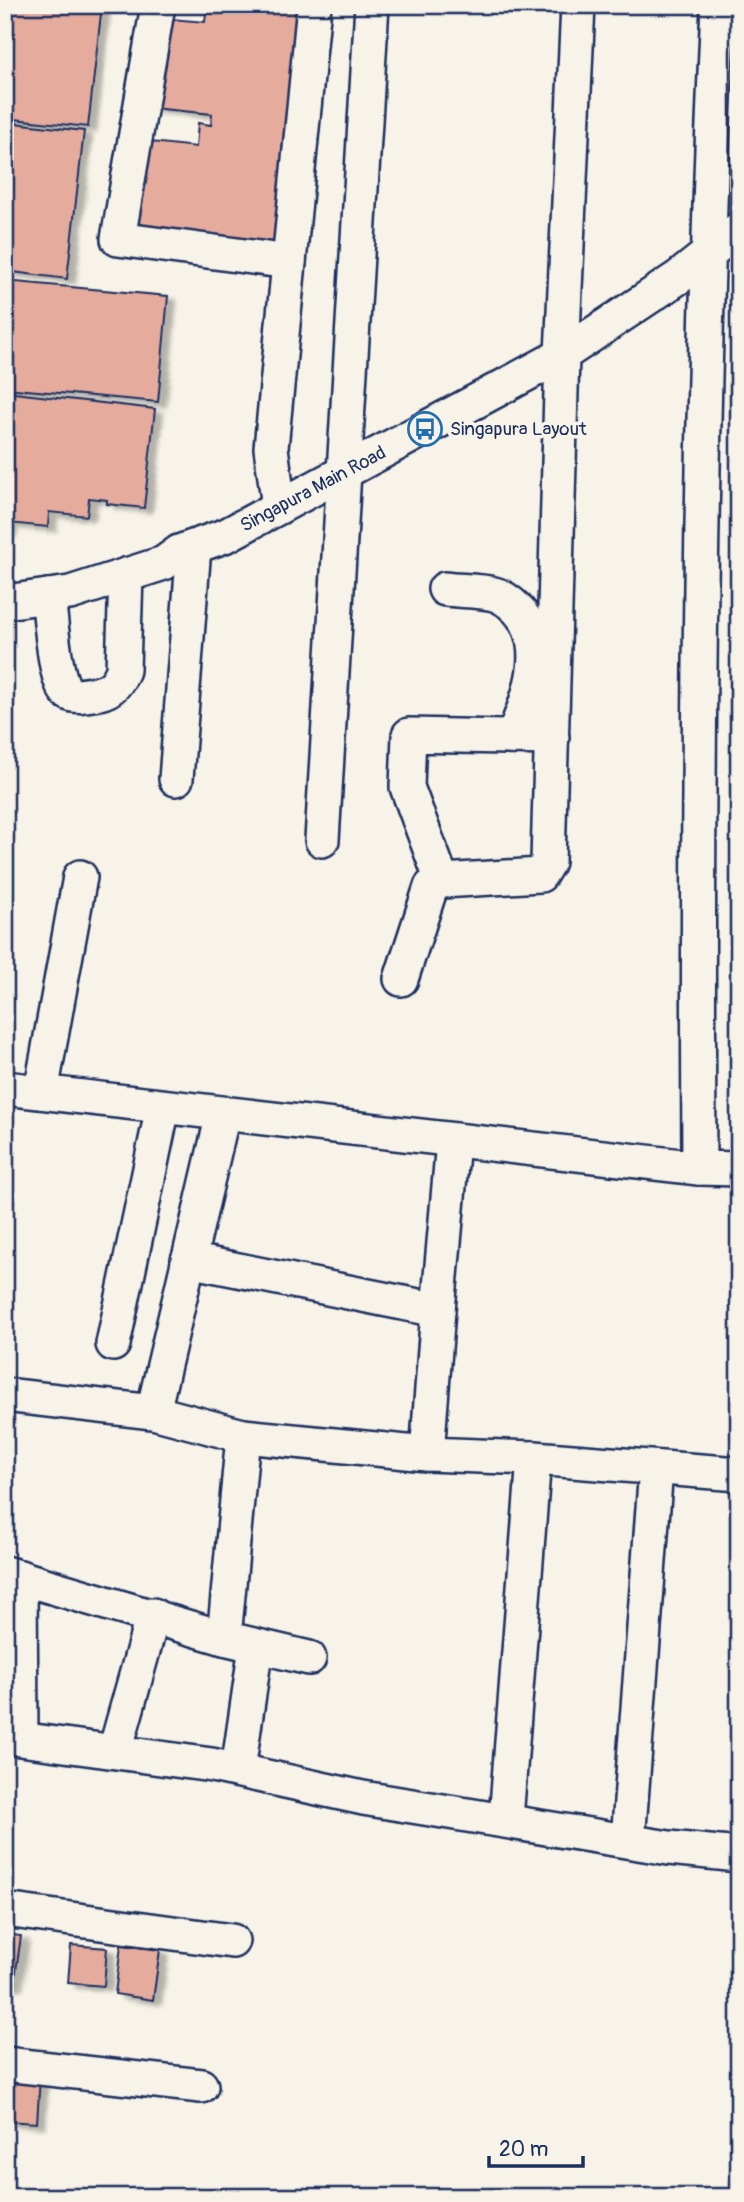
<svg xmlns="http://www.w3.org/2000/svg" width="744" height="2202" font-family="Pangolin,sans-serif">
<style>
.building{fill:#e5ac9e;stroke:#1b2f5e;stroke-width:2;filter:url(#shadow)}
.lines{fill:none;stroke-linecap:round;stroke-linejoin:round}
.minor-casing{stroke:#1b2f5e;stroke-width:38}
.minor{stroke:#f7f3e8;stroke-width:33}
.labels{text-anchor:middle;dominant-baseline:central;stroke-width:7;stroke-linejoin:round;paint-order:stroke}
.poi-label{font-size:19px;fill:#1b2f5e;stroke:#f7f3e8;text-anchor:start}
.street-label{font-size:19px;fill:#1b2f5e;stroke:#f7f3e8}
</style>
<defs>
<filter id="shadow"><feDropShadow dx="8" dy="4.5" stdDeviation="2" flood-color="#0004"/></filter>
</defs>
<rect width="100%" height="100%" fill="#f7f3e8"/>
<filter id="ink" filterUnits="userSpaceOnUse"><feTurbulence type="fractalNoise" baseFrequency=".0143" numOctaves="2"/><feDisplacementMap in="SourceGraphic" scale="14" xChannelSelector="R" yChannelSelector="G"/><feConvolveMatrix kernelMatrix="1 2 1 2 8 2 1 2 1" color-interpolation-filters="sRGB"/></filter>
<g filter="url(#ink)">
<!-- building -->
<g class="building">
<path d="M5 5H102L88 127 5 118Z"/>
<path d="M207 5H307L282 252 133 237 142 141 196 147 198 123 211 125 212 114 152 108 160 18 205 22Z"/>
<path d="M5 122 84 131 67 279 5 271Z"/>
<path d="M5 281 168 296 158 402 5 388Z"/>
<path d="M5 392 155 409 144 508 107 504V500L89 498 87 516 49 512 48 527 9 523 8 532H5Z"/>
<path d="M5 1934 21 1936 14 1985 5 1984Z"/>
<path d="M71 1945 107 1948 104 1986 68 1983Z"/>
<path d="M121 1945 160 1950 153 2000 115 1994Z"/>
<path d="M6 2075 40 2077 37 2123 5 2121Z"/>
</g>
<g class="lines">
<!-- minor casing -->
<g class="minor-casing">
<g id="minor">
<path d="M158 5 118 239 289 262"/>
<path d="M279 507 271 448 314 5"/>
<path d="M445 589C461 591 479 590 494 594 502 596 511 603 517 609 551 645 529 697 513 737"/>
<path d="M48 596C51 614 54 688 70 694 76 697 86 695 92 694 109 693 117 685 123 670L126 575"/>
<path d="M5 602 70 593 164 563 179 552 227 535 562 355 679 277 739 229"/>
<path d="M176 779 194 547"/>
<path d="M322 840 372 5"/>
<path d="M442 881 407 787 409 735 552 738"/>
<path d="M401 979 431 887 442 881 540 875 548 862 562 355 578 5"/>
<path d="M5 1088 699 1168 739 1169"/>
<path d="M41 1092 80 877"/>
<path d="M699 1168C697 780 700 393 718 5"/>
<path d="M188 1260 438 1310 453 1141"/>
<path d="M113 1344 163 1107"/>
<path d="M5 1395 153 1412 243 1436 427 1454 534 1458 739 1474"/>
<path d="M153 1412 223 1114"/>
<path d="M427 1454 438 1310"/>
<path d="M5 1573 224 1638 309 1658"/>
<path d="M20 1577 21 1738"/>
<path d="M224 1638 243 1436"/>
<path d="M5 1737 212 1765 363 1798 669 1848 739 1855"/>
<path d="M115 1751 153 1615"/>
<path d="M238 1770 256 1646"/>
<path d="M506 1819 534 1458"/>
<path d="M628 1841 656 1468"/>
<path d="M5 1910 232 1941"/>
<path d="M5 2064 201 2086"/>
</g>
</g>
<!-- minor -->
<use href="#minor" class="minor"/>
</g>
</g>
<!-- icons -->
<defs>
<g id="bus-ring" transform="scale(1.75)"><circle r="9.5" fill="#f7f3e8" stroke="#1f6fb2" stroke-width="1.5"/><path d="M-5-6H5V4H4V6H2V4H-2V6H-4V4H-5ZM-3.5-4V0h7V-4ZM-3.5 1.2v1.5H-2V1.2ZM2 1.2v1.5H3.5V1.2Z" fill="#1f6fb2"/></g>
</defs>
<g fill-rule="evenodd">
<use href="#bus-ring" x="425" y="429"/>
</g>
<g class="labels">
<!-- poi labels -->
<g class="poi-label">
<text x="450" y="429">Singapura Layout</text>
</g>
<!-- street labels -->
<g class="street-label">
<text transform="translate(313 489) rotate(-28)">Singapura Main Road</text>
</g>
</g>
<!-- margin -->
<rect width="744" height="2202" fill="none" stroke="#f7f3e8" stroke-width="28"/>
<rect x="14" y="14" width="716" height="2174" fill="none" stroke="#1b2f5e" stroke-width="2.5" filter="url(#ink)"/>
<!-- scale -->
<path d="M489 2156v10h94v-10" fill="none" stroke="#1b2f5e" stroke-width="3.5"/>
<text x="499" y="2156" font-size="21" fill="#1b2f5e" stroke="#f7f3e8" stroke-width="5" paint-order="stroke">20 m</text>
</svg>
